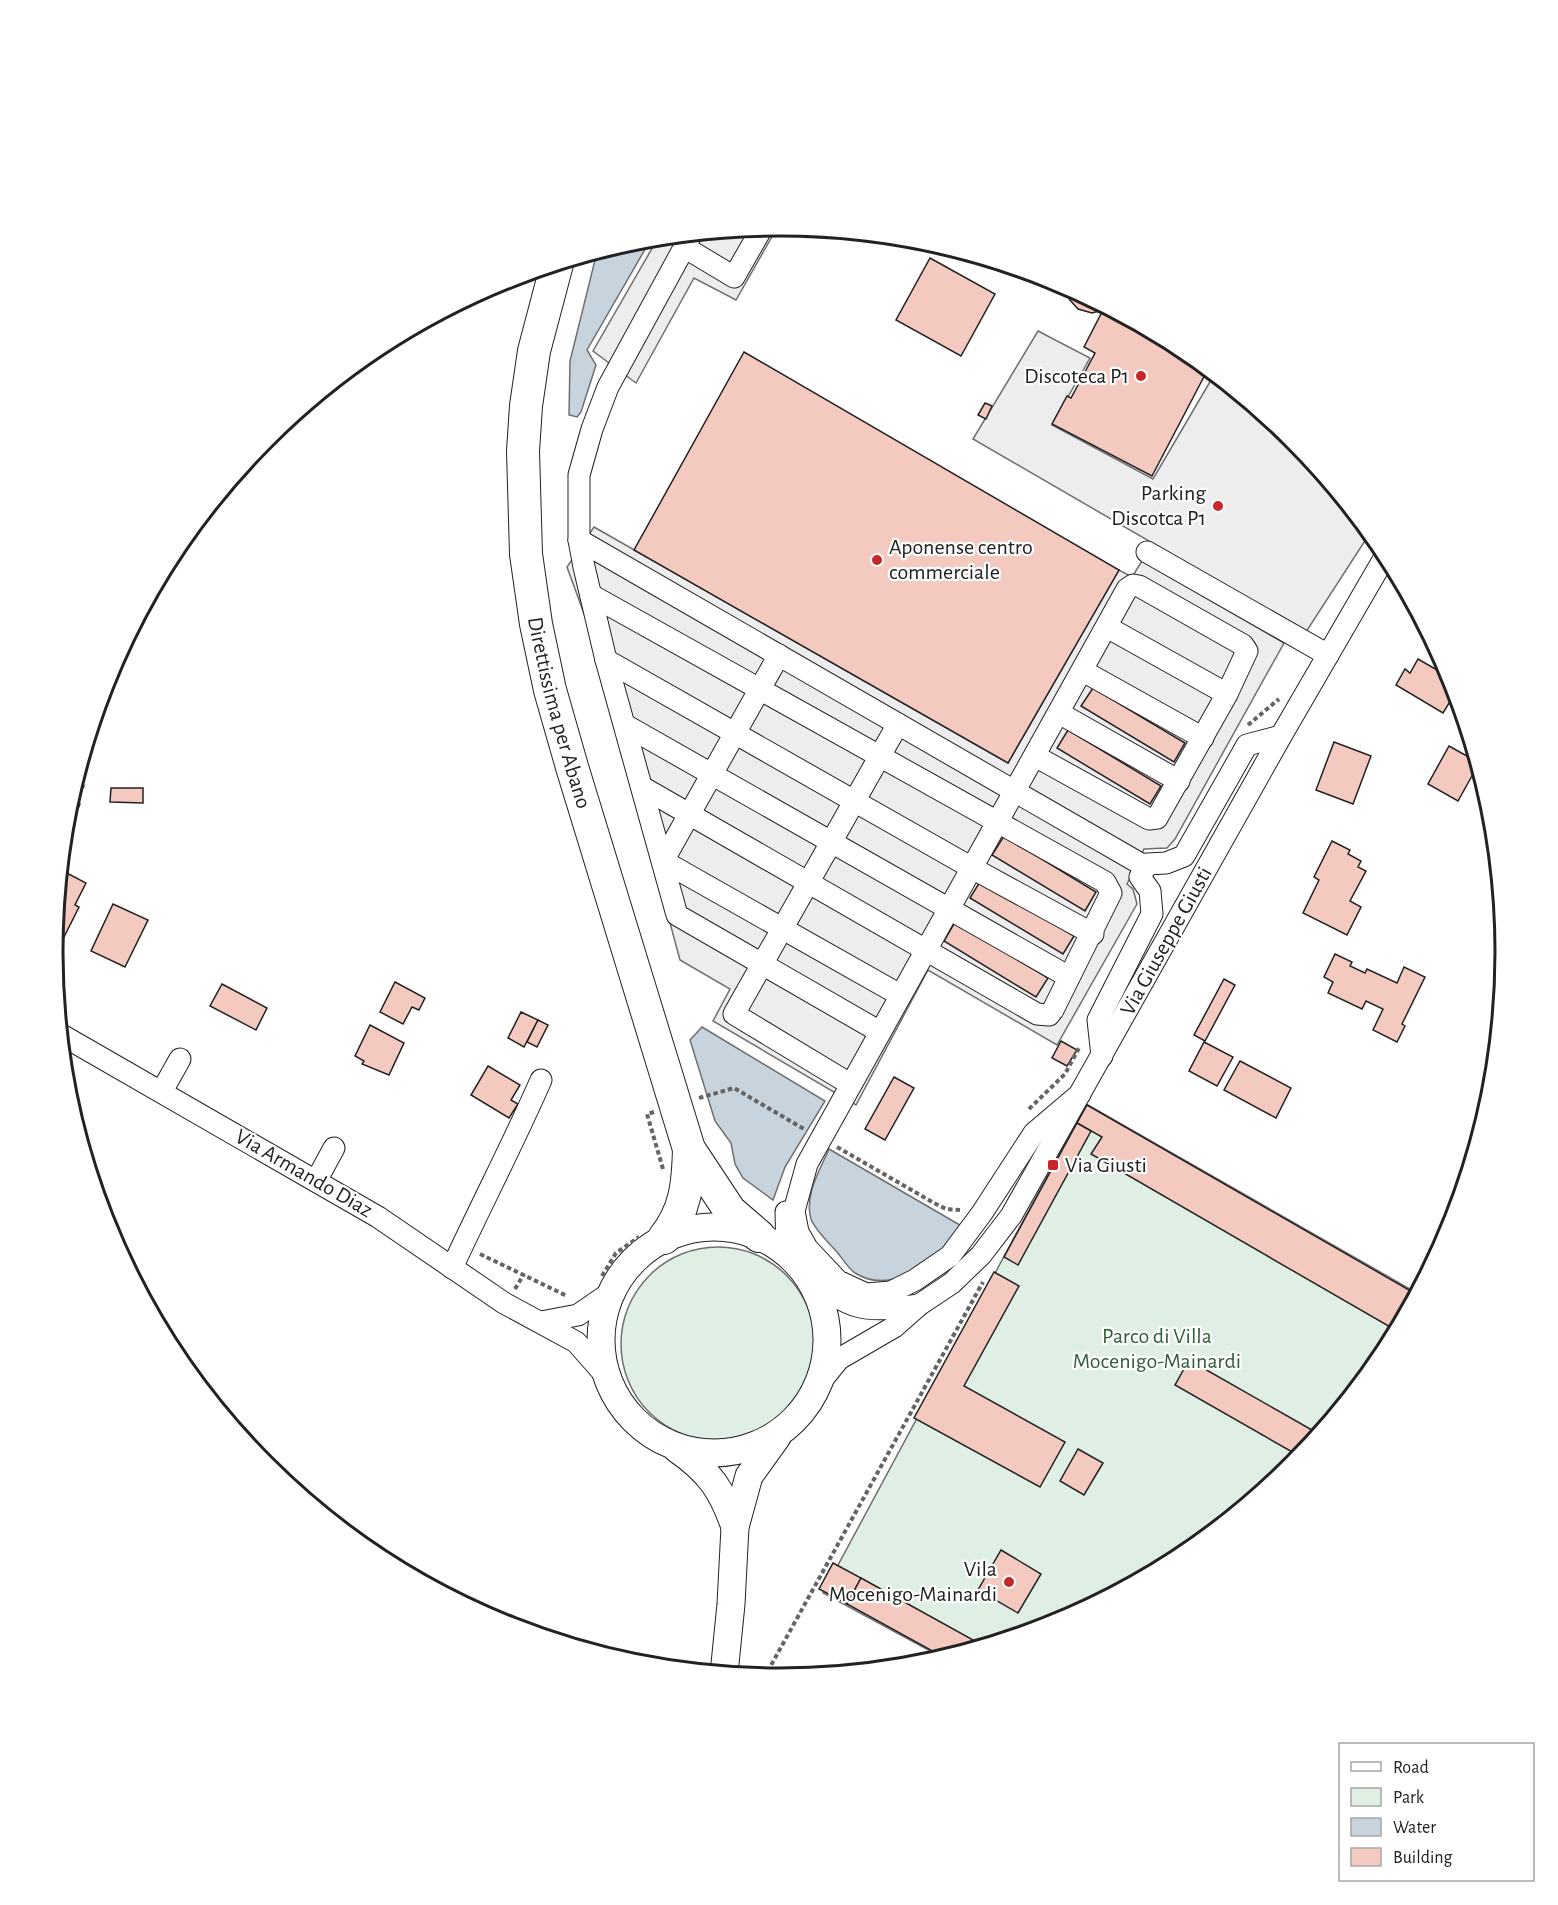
<svg xmlns="http://www.w3.org/2000/svg" width="1558" height="1905" font-family="'Alegreya Sans',sans-serif">
<style>
.green{fill:#e0efe3;stroke:#6f6f6f;stroke-width:1.5}
.parking{fill:#ededed;stroke:#6f6f6f;stroke-width:1.5}
.water{fill:#c7d3dd;stroke:#6f6f6f;stroke-width:1.5}
.building{fill:#f3c9c0;stroke:#222;stroke-width:1.5}
.lines{fill:none;stroke-linecap:round;stroke-linejoin:round}
.minor-casing{stroke:#222;stroke-width:23}
.major-casing{stroke:#222;stroke-width:29}
.highway-casing{stroke:#222;stroke-width:34}
.path{stroke:#646464;stroke-width:4;stroke-dasharray:4.5 3;stroke-linecap:butt}
.minor{stroke:#fff;stroke-width:21}
.major{stroke:#fff;stroke-width:27}
.highway{stroke:#fff;stroke-width:32}
.poi-dot{fill:#c62828;stroke:#fff;stroke-width:2}
.labels{text-anchor:middle;dominant-baseline:central;stroke-width:4.5;stroke-linejoin:round;paint-order:stroke}
.poi-label{font-size:22px;fill:#222;stroke:#fff;text-anchor:end}
.street-label{font-size:22px;fill:#222;stroke:#fff}
.park-label{font-size:22px;fill:#2f5e38;stroke:#fff}
.rim{fill:none;stroke:#222;stroke-width:3}
</style>
<rect width="100%" height="100%" fill="#fff"/>
<!-- green -->
<g class="green">
<path d="M1086 1104 1417 1293 1383 1356 1292 1466 1182 1557 1057 1624 943 1658 823 1593Z"/>
<circle cx="718" cy="1344" r="97"/>
</g>
<!-- parking -->
<g class="parking">
<path d="M778 226 736 300 694 278 636 383 593 351 658 238Z"/>
<path d="M1038 331 1090 358 1052 425 1153 479 1214 375 1293 439 1370 533 1306 632 973 439Z"/>
<path d="M594 527 1008 763 1119 570 1132 577 1142 561 1284 643 1175 839 1167 848 1144 849 1127 884 1133 889 1137 904 1057 1045 928 970 856 1105 713 1021 730 989 680 960 594 641 567 567Z"/>
</g>
<!-- water -->
<g class="water">
<path d="M651 239 587 350 596 365 581 412 577 417 569 415 570 361 597 252Z"/>
<path d="M702 1027 825 1101 785 1167 773 1200 743 1178 735 1164 731 1143 715 1121 690 1040Z"/>
<path d="M829 1149 965 1228C940 1255 895 1298 855 1273 848 1268 842 1258 837 1252 829 1243 815 1230 811 1219 804 1195 820 1170 829 1149Z"/>
</g>
<!-- building -->
<g class="building">
<path d="M930 258 995 294 961 356 896 320Z"/>
<path d="M1067 287 1183 349 1208 369 1152 476 1052 424 1067 396 1071 398 1095 353 1084 347 1103 310 1092 313 1078 309 1069 299Z"/>
<path d="M744 352 1119 570 1008 763 634 550Z"/>
<path d="M985 403 992 406 986 419 978 415Z"/>
<path d="M1418 659 1451 678 1456 692 1443 713 1396 685 1405 669 1410 673Z"/>
<path d="M1093 688 1185 743 1174 762 1081 706Z"/>
<path d="M1068 730 1161 786 1150 804 1057 748Z"/>
<path d="M1334 742 1371 756 1353 804 1316 790Z"/>
<path d="M1449 746 1476 761 1478 765 1458 801 1428 784Z"/>
<path d="M74 785 84 786 75 802 70 799Z"/>
<path d="M111 788H143V803L110 802Z"/>
<path d="M70 799 80 804 66 836 67 810Z"/>
<path d="M1004 836 1096 892 1085 911 992 855Z"/>
<path d="M1332 841 1350 850 1348 854 1361 861 1358 867 1366 871 1350 901 1361 907 1347 935 1303 913 1319 880 1314 877Z"/>
<path d="M61 870 86 883 75 905 79 907 62 941 54 937Z"/>
<path d="M981 880 1074 936 1063 954 970 898Z"/>
<path d="M113 904 148 920 125 967 91 951Z"/>
<path d="M955 922 1048 978 1036 997 944 941Z"/>
<path d="M1335 954 1352 962 1350 966 1365 973 1367 969 1397 983 1404 967 1425 977 1402 1024 1405 1026 1397 1042 1373 1030 1383 1009 1366 1001 1362 1009 1328 993 1333 982 1324 977Z"/>
<path d="M1224 979 1235 985 1205 1041 1194 1035Z"/>
<path d="M395 982 425 998 419 1010 412 1007 403 1024 380 1012Z"/>
<path d="M222 984 267 1008 256 1030 210 1006Z"/>
<path d="M521 1012 538 1020 524 1047 508 1038Z"/>
<path d="M538 1020 548 1025 537 1047 527 1042Z"/>
<path d="M370 1025 404 1043 389 1075 362 1064 364 1061 355 1056Z"/>
<path d="M1061 1041 1077 1050 1067 1066 1052 1058Z"/>
<path d="M1204 1042 1233 1057 1217 1086 1189 1071Z"/>
<path d="M1240 1061 1291 1088 1276 1118 1224 1090Z"/>
<path d="M488 1066 520 1085 511 1100 518 1104 509 1118 471 1095Z"/>
<path d="M894 1077 914 1088 885 1140 865 1129Z"/>
<path d="M1087 1105 1416 1294 1397 1331 1091 1154 1102 1137 1077 1123Z"/>
<path d="M1077 1123 1091 1131 1018 1265 1004 1257Z"/>
<path d="M994 1272 1019 1286 964 1386 1065 1442 1040 1487 914 1418Z"/>
<path d="M1189 1360 1319 1434 1301 1457 1175 1385Z"/>
<path d="M1078 1449 1103 1463 1084 1495 1060 1481Z"/>
<path d="M1001 1550 1041 1574 1018 1613 978 1590Z"/>
<path d="M833 1563 861 1578 847 1604 819 1589Z"/>
<path d="M861 1578 984 1646 945 1658 847 1604Z"/>
</g>
<g class="lines">
<!-- minor casing -->
<g class="minor-casing">
<g id="minor">
<path d="M691 235 608 387 592 429 579 475V540L584 567 606 660 677 915 880 1032"/>
<path d="M684 247 734 277 762 228"/>
<path d="M579 540 1146 867"/>
<path d="M1147 552 1328 655"/>
<path d="M591 595 1105 882 1111 893 1053 1010 1049 1015 1037 1014 642 787"/>
<path d="M1107 627 1227 694"/>
<path d="M779 655 663 861 900 995"/>
<path d="M606 660 972 868 1093 934"/>
<path d="M1083 671 1203 738"/>
<path d="M1059 713 1179 781"/>
<path d="M625 725 1069 977"/>
<path d="M1035 756 1149 819 1157 818 1227 694 1247 651 1243 645 1139 586 1133 585 1127 589 807 1164 794 1211 798 1232 807 1248 838 1281 866 1294 891 1292 915 1280 950 1256 982 1213 1034 1133 1080 1094"/>
<path d="M60 1034 378 1217 504 1303 576 1342 606 1376"/>
<path d="M1102 1056 1098 1020 1152 914 1150 891 1140 877 1147 864 1166 863 1184 856 1247 745 1281 736"/>
<path d="M850 1084 734 1014 898 724"/>
<path d="M162 1091 180 1059"/>
<path d="M316 1181 334 1148"/>
<path d="M786 1212 787 1253"/>
<path d="M452 1268C481 1205 513 1144 541 1080"/>
<path d="M807 1275C852 1311 862 1313 919 1305"/>
<path d="M541 1322 578 1315 610 1293"/>
<path d="M818 1385 839 1359 894 1327 919 1305 952 1283 981 1255 1011 1216 1281 736 1386 555"/>
</g>
</g>
<!-- major casing -->
<g class="major-casing">
<g id="major">
<circle cx="714" cy="1340" r="113"/>
<path d="M677 1449C710 1472 722 1490 735 1527"/>
<path d="M724 1674 731 1604 735 1527 749 1476 777 1437"/>
</g>
</g>
<!-- highway casing -->
<g class="highway-casing">
<g id="highway">
<path id="s1" d="M557 264 534 351 526 406 523 451 526 554 536 624 550 690 572 767 689 1149 730 1211 759 1236"/>
<path d="M664 1238C686 1210 688 1184 689 1149"/>
</g>
</g>
<!-- path -->
<g class="path">
<path d="M1248 725 1279 699"/>
<path d="M699 1098 734 1088 804 1129"/>
<path d="M1029 1109 1065 1074 1080 1046"/>
<path d="M654 1112 647 1114 663 1169"/>
<path d="M837 1147 934 1203 946 1209 960 1210"/>
<path d="M480 1254 567 1296"/>
<path d="M602 1276 616 1253 639 1237"/>
<path d="M515 1289 524 1274"/>
<path d="M764 1678 983 1282"/>
</g>
<!-- minor -->
<use href="#minor" class="minor"/>
<!-- major -->
<use href="#major" class="major"/>
<!-- highway -->
<use href="#highway" class="highway"/>
</g>
<!-- markers -->
<g class="poi-dot">
<circle cx="1141" cy="376" r="6"/>
<circle cx="1218" cy="506" r="6"/>
<circle cx="877" cy="560" r="6"/>
<rect x="1047" y="1159" width="12" height="12" rx="3"/>
<circle cx="1009" cy="1582" r="6"/>
</g>
<g class="labels">
<!-- poi labels -->
<g class="poi-label">
<text x="1129" y="376">Discoteca P1</text>
<text x="1206" y="493">Parking<tspan x="1206" dy="25">Discotca P1</tspan></text>
<text x="889" y="547" text-anchor="start">Aponense centro<tspan x="889" dy="25">commerciale</tspan></text>
<text x="1065" y="1165" text-anchor="start">Via Giusti</text>
<text x="997" y="1569">Vila<tspan x="997" dy="25">Mocenigo-Mainardi</tspan></text>
</g>
<!-- street labels -->
<g class="street-label">
<text stroke="none"><textPath href="#s1" startOffset="456">Direttissima per Abano</textPath></text>
<text transform="translate(1166 941) rotate(-61)">Via Giuseppe Giusti</text>
<text transform="translate(304 1173) rotate(30)">Via Armando Diaz</text>
</g>
<!-- park labels -->
<g class="park-label">
<text x="1157" y="1336">Parco di Villa<tspan x="1157" dy="25">Mocenigo-Mainardi</tspan></text>
</g>
</g>
<!-- crop -->
<path d="M0 0H1558V1905H0ZM63 952a716 716 0 1 1 1432 0a716 716 0 1 1-1432 0Z" fill="#fff" fill-rule="evenodd"/>
<path class="rim" d="M63 952a716 716 0 1 1 1432 0a716 716 0 1 1-1432 0Z"/>
<!-- legend -->
<rect x="1339" y="1743" width="195" height="138" fill="#ffffff" stroke="#a7a7a7" stroke-width="1.5"/>
<rect x="1351" y="1762" width="30" height="9" fill="#ffffff" stroke="#a7a7a7" stroke-width="1.5"/>
<text x="1393" y="1773" font-size="18" fill="#222222">Road</text>
<rect x="1351" y="1788" width="30" height="18" fill="#e0efe3" stroke="#a7a7a7" stroke-width="1.5"/>
<text x="1393" y="1803" font-size="18" fill="#222222">Park</text>
<rect x="1351" y="1818" width="30" height="18" fill="#c7d3dd" stroke="#a7a7a7" stroke-width="1.5"/>
<text x="1393" y="1833" font-size="18" fill="#222222">Water</text>
<rect x="1351" y="1848" width="30" height="18" fill="#f3c9c0" stroke="#a7a7a7" stroke-width="1.5"/>
<text x="1393" y="1863" font-size="18" fill="#222222">Building</text>
</svg>
